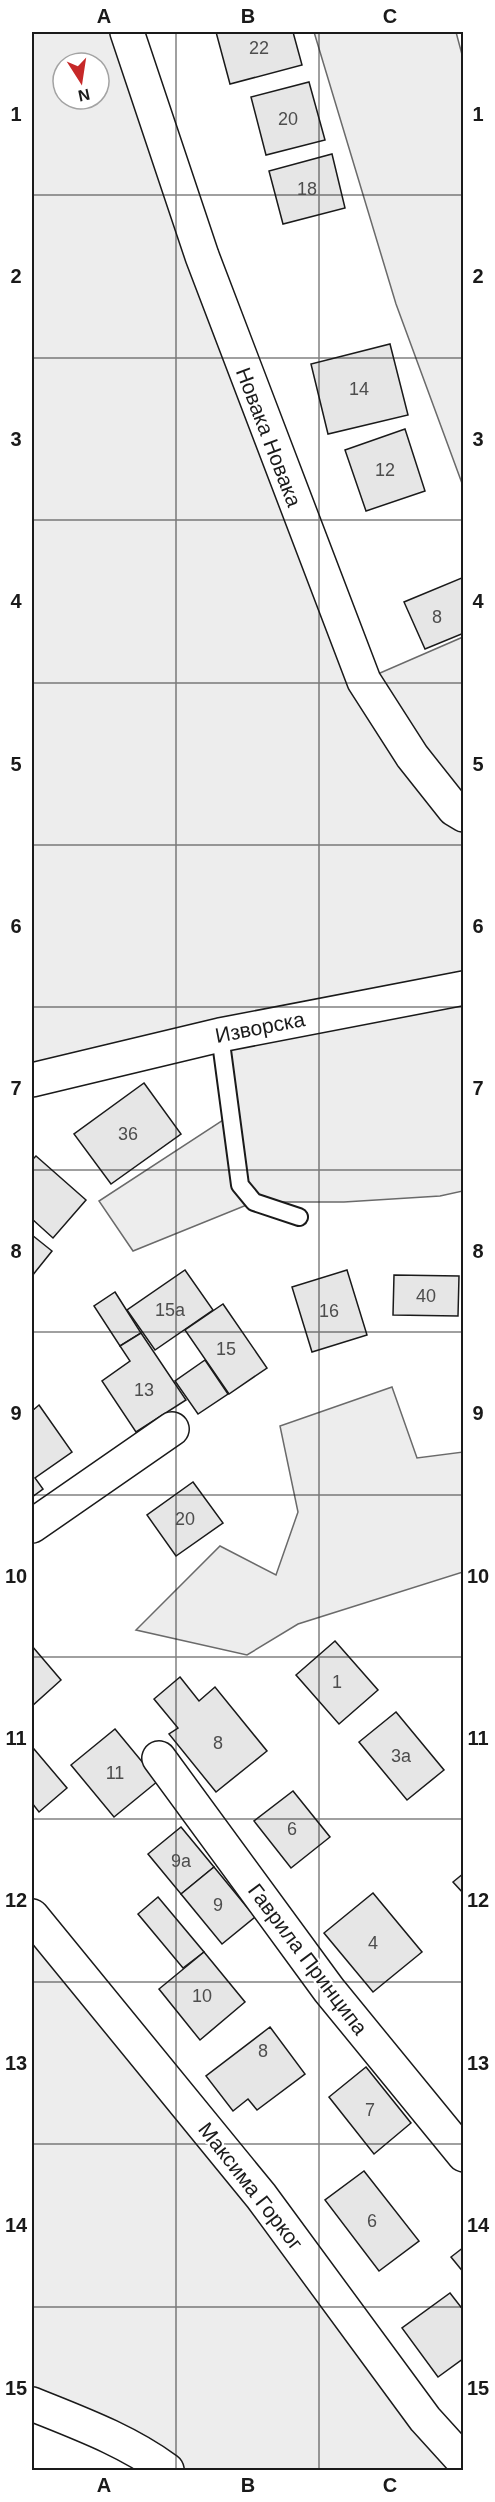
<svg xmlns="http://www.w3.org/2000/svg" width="495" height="2502" font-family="Arial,sans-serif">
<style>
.built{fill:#ededed;stroke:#6a6a6a;stroke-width:1.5;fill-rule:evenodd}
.building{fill:#e6e6e6;stroke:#1a1a1a;stroke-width:1.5}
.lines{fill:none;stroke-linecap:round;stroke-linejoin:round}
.lane-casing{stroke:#1a1a1a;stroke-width:20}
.street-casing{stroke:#1a1a1a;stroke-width:36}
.secondary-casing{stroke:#1a1a1a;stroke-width:36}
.lane{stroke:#fff;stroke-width:16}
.street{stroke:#fff;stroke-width:33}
.secondary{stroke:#fff;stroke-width:33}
.grid{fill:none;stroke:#1a1a1a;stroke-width:1.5;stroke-opacity:0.55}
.labels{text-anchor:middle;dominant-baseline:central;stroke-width:4.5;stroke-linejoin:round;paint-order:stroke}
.number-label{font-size:18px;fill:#4d4d4d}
.street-label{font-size:21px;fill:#1a1a1a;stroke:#fff}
.neatline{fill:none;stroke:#1a1a1a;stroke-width:2}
.grid-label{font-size:20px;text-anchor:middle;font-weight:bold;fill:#1a1a1a}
</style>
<rect width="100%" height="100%" fill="#fff"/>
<!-- built -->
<g class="built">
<path d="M32 32H132L364 680 463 637V1191L440 1196 344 1202H254L133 1251 99 1201 231 1115 220 1035 32 1080ZM63 63H99V99H63Z"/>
<path d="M314 32H456L464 62 463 486 396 304Z"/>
<path d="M392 1387 417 1458 463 1452V1572L298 1624 247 1655 136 1630 220 1546 276 1575 298 1512 280 1426Z"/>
<path d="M32 1916 463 2470H167L32 2405Z"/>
</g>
<!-- building -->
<g class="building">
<path d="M216 32H293L302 65 230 84Z"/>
<path d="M309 82 325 140 266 155 251 97Z"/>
<path d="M332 154 345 208 283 224 269 171Z"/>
<path d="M390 344 408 415 328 434 311 364Z"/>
<path d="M405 429 425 491 366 511 345 450Z"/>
<path d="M464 577V633L425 649 404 602Z"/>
<path d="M144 1083 181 1134 111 1184 74 1134Z"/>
<path d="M36 1156 86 1200 53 1238 32 1219V1160Z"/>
<path d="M32 1235 52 1251 32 1276Z"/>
<path d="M185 1270 213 1310 155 1350 127 1310Z"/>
<path d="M347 1270 367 1335 312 1352 292 1287Z"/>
<path d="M394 1275 459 1276 458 1316 393 1315Z"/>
<path d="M115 1292 141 1333 120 1346 94 1306Z"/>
<path d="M223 1304 267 1368 229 1394 185 1330Z"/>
<path d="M141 1333 186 1400 136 1432 102 1381 130 1361 120 1346Z"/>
<path d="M205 1360 228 1394 198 1414 175 1381Z"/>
<path d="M39 1405 72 1452 35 1478 43 1489 32 1497V1411Z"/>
<path d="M193 1482 223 1523 176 1556 147 1515Z"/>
<path d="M335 1641 378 1690 339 1724 296 1675Z"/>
<path d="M32 1646 61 1680 32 1706Z"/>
<path d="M180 1677 199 1701 215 1687 267 1751 216 1792 169 1734 178 1728 154 1699Z"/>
<path d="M396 1712 444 1770 407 1800 359 1742Z"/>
<path d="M115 1729 158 1781 114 1817 71 1765Z"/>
<path d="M34 1749 67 1788 39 1812 32 1803V1752Z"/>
<path d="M293 1791 330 1837 291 1868 254 1821Z"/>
<path d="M181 1827 214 1867 181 1894 148 1854Z"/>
<path d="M214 1867 255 1917 222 1944 181 1894Z"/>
<path d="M464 1873V1894L453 1882Z"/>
<path d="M373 1893 422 1952 373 1992 324 1933Z"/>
<path d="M158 1897 204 1952 183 1968 138 1914Z"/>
<path d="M204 1952 245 2002 200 2040 159 1989Z"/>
<path d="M270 2027 305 2074 257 2110 248 2099 233 2111 206 2076Z"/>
<path d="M366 2067 411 2123 374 2154 329 2097Z"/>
<path d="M364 2171 419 2241 379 2271 325 2200Z"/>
<path d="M464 2247V2273L451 2257Z"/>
<path d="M450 2293 464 2311V2358L438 2377 402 2328Z"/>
</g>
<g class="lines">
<!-- lane casing -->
<g class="lane-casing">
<path id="lane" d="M220 1035 240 1185 254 1202 299 1217"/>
</g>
<!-- street casing -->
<g class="street-casing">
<g id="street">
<path d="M127 32 202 256 364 681 412 756 454 809 464 815"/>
<path d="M32 1080 220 1035 464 988"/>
<path d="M32 1526 172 1429"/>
<path d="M159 1758 329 1990 464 2155"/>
<path d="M32 1916 261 2196 425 2419 464 2462"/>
</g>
</g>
<!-- secondary casing -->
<g class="secondary-casing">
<path id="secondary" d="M32 2404C79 2423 126 2440 167 2470"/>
</g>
<!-- lane -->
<use href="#lane" class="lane"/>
<!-- street -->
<use href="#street" class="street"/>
<!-- secondary -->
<use href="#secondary" class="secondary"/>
</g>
<!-- grid -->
<path class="grid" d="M176 32V2470M319 32V2470M32 195H464M32 358H464M32 520H464M32 683H464M32 845H464M32 1007H464M32 1170H464M32 1332H464M32 1495H464M32 1657H464M32 1819H464M32 1982H464M32 2144H464M32 2307H464"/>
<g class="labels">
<!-- number labels -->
<g class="number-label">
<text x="259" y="48">22</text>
<text x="288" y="119">20</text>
<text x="307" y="189">18</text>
<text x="359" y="389">14</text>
<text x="385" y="470">12</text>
<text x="437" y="617">8</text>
<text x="128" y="1134">36</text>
<text x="426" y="1296">40</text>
<text x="170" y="1310">15a</text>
<text x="329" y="1311">16</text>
<text x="226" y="1349">15</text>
<text x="144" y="1390">13</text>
<text x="185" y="1519">20</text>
<text x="337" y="1682">1</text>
<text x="218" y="1743">8</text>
<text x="401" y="1756">3a</text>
<text x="115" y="1773">11</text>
<text x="292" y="1829">6</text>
<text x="181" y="1861">9a</text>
<text x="218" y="1905">9</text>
<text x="373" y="1943">4</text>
<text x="202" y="1996">10</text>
<text x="263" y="2051">8</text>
<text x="370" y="2110">7</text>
<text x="372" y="2221">6</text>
</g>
<!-- street labels -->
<g class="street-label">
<text transform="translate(269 437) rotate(69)">Новака Новака</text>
<text transform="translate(260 1027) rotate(-11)">Изворска</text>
<text transform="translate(308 1959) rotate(53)">Гаврила Принципа</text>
<text transform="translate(251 2186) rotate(52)">Максима Горког</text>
</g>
</g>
<!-- border -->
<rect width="495" height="2502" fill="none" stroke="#ffffff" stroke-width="66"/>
<!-- north arrow -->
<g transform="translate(81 81) rotate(168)"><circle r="28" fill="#ffffff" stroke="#a3a3a3" stroke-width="1.5"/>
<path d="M0-4.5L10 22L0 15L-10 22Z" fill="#c62828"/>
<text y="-9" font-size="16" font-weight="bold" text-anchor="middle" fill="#1a1a1a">N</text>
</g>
<rect x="33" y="33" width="429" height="2436" class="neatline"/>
<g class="grid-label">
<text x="104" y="23">A</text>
<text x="248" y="23">B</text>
<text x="390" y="23">C</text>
<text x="16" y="121">1</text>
<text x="478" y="121">1</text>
<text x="16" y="283">2</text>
<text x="478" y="283">2</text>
<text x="16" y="446">3</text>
<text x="478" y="446">3</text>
<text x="16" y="608">4</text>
<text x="478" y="608">4</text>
<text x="16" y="771">5</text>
<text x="478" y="771">5</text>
<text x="16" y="933">6</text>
<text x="478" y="933">6</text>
<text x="16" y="1095">7</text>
<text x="478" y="1095">7</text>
<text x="16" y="1258">8</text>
<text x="478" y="1258">8</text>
<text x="16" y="1420">9</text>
<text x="478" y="1420">9</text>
<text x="16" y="1583">10</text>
<text x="478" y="1583">10</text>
<text x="16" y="1745">11</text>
<text x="478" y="1745">11</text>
<text x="16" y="1907">12</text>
<text x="478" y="1907">12</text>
<text x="16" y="2070">13</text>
<text x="478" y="2070">13</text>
<text x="16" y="2232">14</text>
<text x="478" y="2232">14</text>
<text x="16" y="2395">15</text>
<text x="478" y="2395">15</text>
<text x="104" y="2492">A</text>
<text x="248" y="2492">B</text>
<text x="390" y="2492">C</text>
</g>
</svg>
